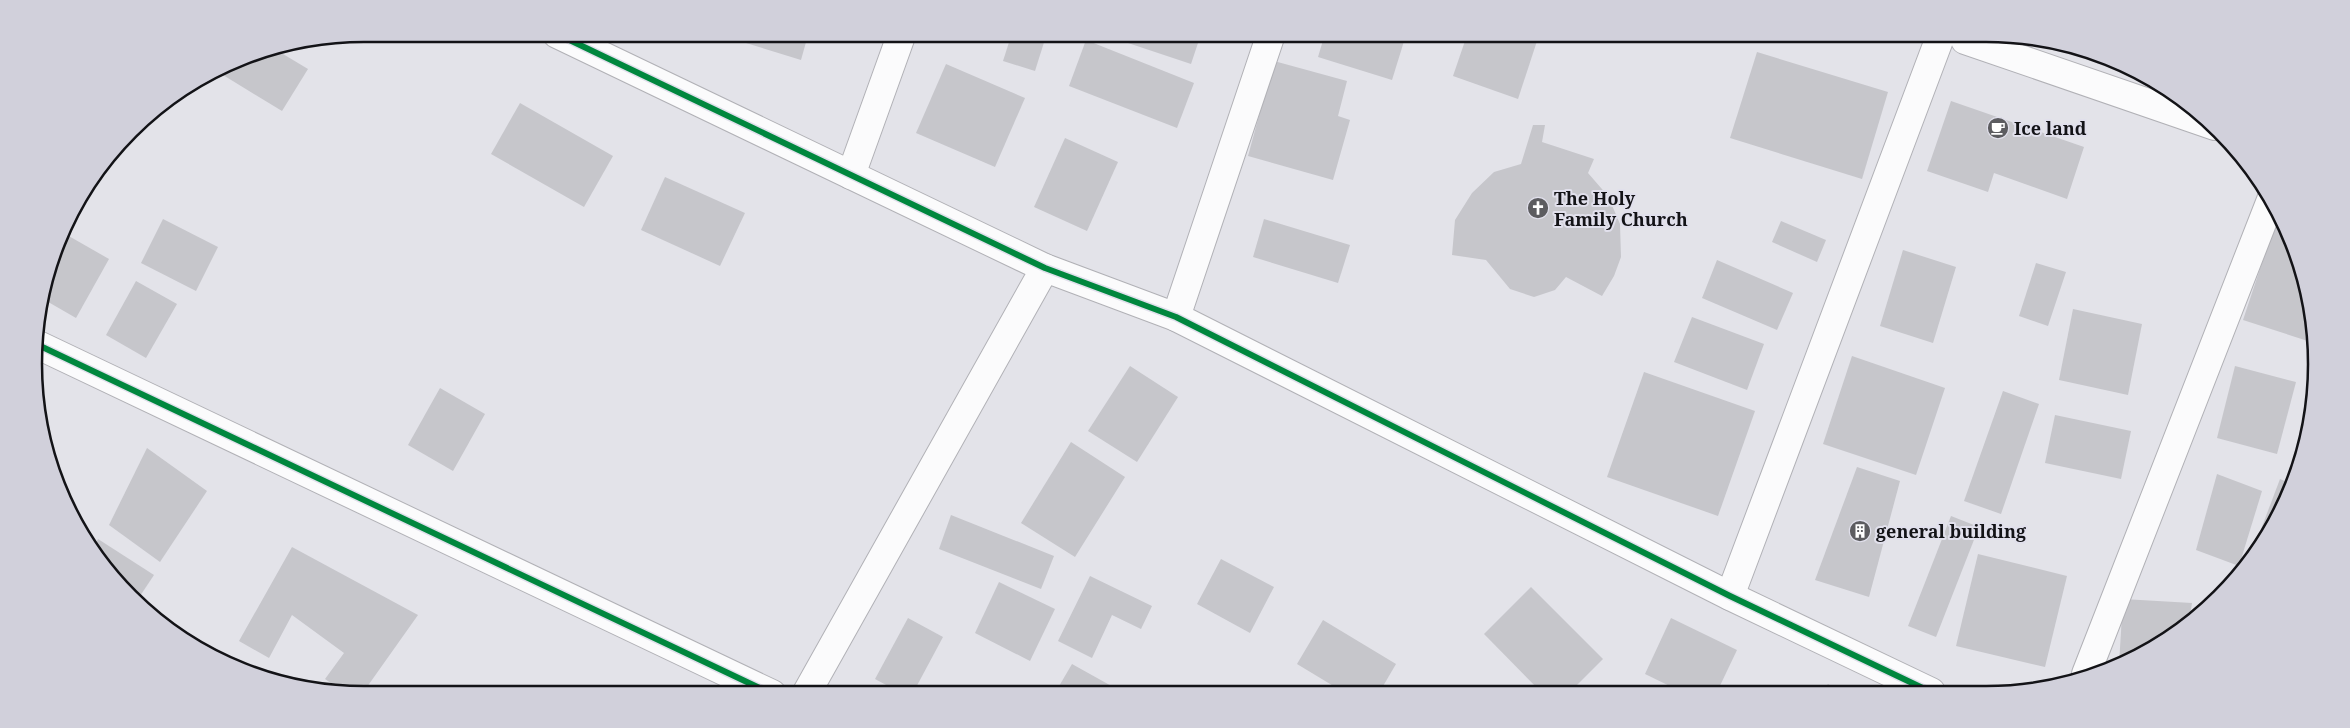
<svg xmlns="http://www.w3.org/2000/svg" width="2350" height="728" font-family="'Noto Serif',serif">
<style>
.building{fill:#c6c6cb}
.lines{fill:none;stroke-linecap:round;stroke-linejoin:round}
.street-casing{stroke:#b1b1b6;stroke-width:30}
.street{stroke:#fbfbfc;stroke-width:28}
.cycleway-casing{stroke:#e1e0ec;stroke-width:9}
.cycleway{stroke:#00873e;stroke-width:6}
.labels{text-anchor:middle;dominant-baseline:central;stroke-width:4;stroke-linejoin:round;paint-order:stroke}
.poi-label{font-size:18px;font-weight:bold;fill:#131317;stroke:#e1e0ec;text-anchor:start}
.rim{fill:none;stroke:#131317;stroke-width:2.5}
</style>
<rect width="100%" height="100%" fill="#e3e3e9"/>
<!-- building -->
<g class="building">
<path d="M748 35H808L801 60 746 43Z"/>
<path d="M1011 36H1046L1035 71 1003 61Z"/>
<path d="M1110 37H1200L1191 64Z"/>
<path d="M1324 37 1405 38 1392 80 1318 57Z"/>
<path d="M1466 38H1538L1518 99 1453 76Z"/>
<path d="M1086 40 1194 83 1177 128 1069 86Z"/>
<path d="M273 48 308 69 282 111 223 75 230 64 238 59Z"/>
<path d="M1757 52 1888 92 1862 179 1730 138Z"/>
<path d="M1274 61 1347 81 1338 116 1350 120 1333 180 1248 156Z"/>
<path d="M946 64 1025 98 995 167 916 133Z"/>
<path d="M1951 101 2084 147 2067 199 1994 173 1988 192 1927 171Z"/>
<path d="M520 103 613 156 584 207 491 154Z"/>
<path d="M1533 125H1545L1542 142 1594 159 1588 173 1608 196 1620 224 1621 257 1614 276 1602 296 1566 277 1555 290 1534 297 1510 289 1486 260 1452 255 1455 220 1472 193 1494 172 1521 164Z"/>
<path d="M1065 138 1118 162 1087 231 1034 207Z"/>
<path d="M665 177 745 213 720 266 641 230Z"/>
<path d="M163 219 218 247 196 291 141 263Z"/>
<path d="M1264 219 1350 245 1338 283 1253 257Z"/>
<path d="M1781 221 1826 240 1817 262 1772 242Z"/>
<path d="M2275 224 2286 228 2291 238 2310 300 2314 343 2243 320Z"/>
<path d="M67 235 109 259 76 318 43 299 58 251Z"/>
<path d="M1903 250 1956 267 1933 343 1880 326Z"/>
<path d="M1717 260 1793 293 1777 330 1702 298Z"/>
<path d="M2036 263 2066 272 2048 326 2019 316Z"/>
<path d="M136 281 177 304 146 358 106 335Z"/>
<path d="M2073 309 2142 324 2128 395 2059 380Z"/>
<path d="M1692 317 1764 344 1747 390 1674 362Z"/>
<path d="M1852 356 1945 388 1916 475 1823 444Z"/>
<path d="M1130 366 1178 397 1137 462 1088 431Z"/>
<path d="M2235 366 2296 382 2277 454 2217 438Z"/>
<path d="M1644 372 1755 411 1718 516 1607 477Z"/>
<path d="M440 388 485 414 453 471 408 445Z"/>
<path d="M2003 391 2039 404 2001 514 1964 501Z"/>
<path d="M2055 415 2131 431 2121 479 2045 463Z"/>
<path d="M1071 442 1125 477 1075 557 1021 523Z"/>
<path d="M147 448 207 491 160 562 109 525Z"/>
<path d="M1857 467 1900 481 1869 597 1815 580Z"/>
<path d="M2217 474 2262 491 2239 566 2196 550Z"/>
<path d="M2280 479 2289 483 2272 529 2252 553Z"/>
<path d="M951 515 1054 556 1041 589 939 549Z"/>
<path d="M1951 516 1979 527 1936 637 1908 626Z"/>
<path d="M98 539 154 575 136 602 92 551Z"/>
<path d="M292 547 418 615 362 694 344 692 325 679 344 653 292 615 269 658 239 641Z"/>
<path d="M1978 554 2067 576 2045 667 1956 646Z"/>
<path d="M1221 559 1274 587 1250 633 1197 604Z"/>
<path d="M1090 576 1152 606 1141 629 1112 615 1092 658 1058 641Z"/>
<path d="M999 582 1055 609 1030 661 975 633Z"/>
<path d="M1531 587 1603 659 1570 692H1541L1484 634Z"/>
<path d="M2123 599 2192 603 2189 622 2132 660 2119 664Z"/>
<path d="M908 618 943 637 913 693H901L875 679Z"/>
<path d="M1671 618 1737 650 1717 692H1682L1645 674Z"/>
<path d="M1323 620 1396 664 1379 693H1345L1297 664Z"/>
<path d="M1072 664 1115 688 1112 693H1055Z"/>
<path d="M1828 684 1841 692H1821Z"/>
</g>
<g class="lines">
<!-- street casing -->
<g class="street-casing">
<g id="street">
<path d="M557 34 1045 268 1176 317 1730 596 1931 692"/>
<path d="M1965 40 2215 126"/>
<path d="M851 175 901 36"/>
<path d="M1176 317 1270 37"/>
<path d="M36 344 772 694"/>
<path d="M1730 596 1939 40"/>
<path d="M2086 674 2271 200"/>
<path d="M806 694 1045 268"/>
</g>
</g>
<!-- street -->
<use href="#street" class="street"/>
<!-- cycleway casing -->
<g class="cycleway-casing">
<g id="cycleway">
<path d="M557 34 1045 268 1176 317 1730 596 1931 692"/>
<path d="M36 344 772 694"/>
</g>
</g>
<!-- cycleway -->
<use href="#cycleway" class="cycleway"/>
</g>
<!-- icons -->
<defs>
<g id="cafe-disc" transform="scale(1.125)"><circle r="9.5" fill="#5c5c60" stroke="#e1e0ec"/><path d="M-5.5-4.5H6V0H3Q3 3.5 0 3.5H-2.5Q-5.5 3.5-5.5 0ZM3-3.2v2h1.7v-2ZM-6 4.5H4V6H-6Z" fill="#fff"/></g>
<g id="church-disc" transform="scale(1.125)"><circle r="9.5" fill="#5c5c60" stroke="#e1e0ec"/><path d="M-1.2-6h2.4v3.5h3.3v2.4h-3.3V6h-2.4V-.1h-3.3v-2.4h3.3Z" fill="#fff"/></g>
<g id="building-disc" transform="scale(1.125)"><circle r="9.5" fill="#5c5c60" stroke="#e1e0ec"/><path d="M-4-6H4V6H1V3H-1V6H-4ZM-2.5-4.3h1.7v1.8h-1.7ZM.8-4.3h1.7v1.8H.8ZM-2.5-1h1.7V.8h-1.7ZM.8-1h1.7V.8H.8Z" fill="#fff"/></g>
</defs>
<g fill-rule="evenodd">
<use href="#cafe-disc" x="1998" y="128"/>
<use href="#church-disc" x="1538" y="208"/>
<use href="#building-disc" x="1860" y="531"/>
</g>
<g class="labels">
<!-- poi labels -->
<g class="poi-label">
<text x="2014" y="128">Ice land</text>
<text x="1554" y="198">The Holy<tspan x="1554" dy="21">Family Church</tspan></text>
<text x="1876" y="531">general building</text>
</g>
</g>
<!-- crop -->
<path d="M0 0H2350V728H0ZM364 42H1986A322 322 0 0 1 2308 364V364A322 322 0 0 1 1986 686H364A322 322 0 0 1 42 364V364A322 322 0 0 1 364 42Z" fill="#d1d0db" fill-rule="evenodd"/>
<path class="rim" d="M364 42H1986A322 322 0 0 1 2308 364V364A322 322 0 0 1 1986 686H364A322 322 0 0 1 42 364V364A322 322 0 0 1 364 42Z"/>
</svg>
